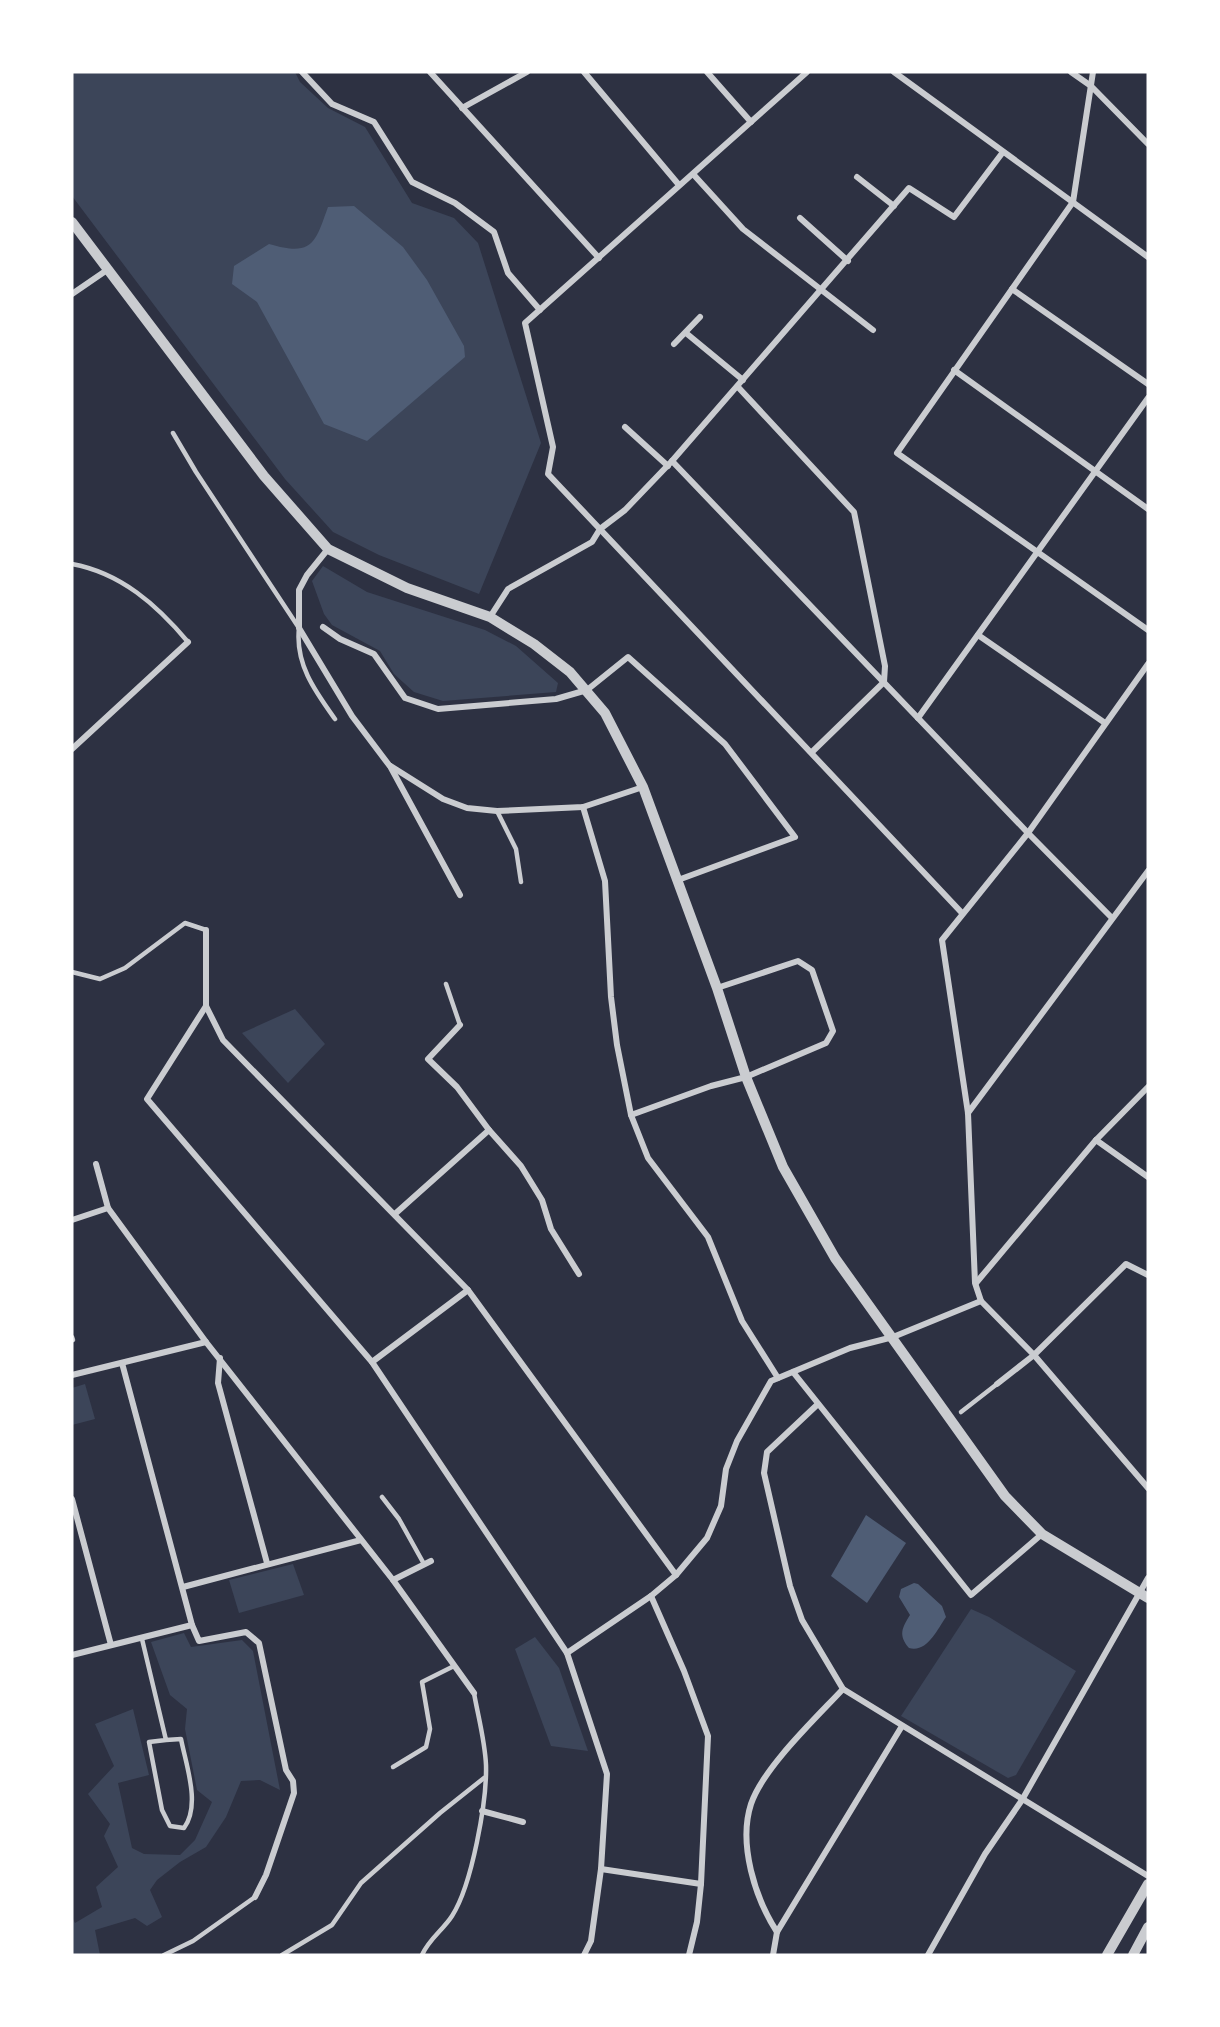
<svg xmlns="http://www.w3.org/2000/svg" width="1220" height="2027" font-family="Mulish,sans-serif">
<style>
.green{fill:#3c4559}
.water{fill:#4f5d75}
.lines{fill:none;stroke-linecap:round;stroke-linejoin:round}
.service{stroke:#caccd0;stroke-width:4.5}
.minor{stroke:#caccd0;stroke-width:6}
.tertiary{stroke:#caccd0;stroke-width:10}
</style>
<rect width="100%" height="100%" fill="#2d3142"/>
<!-- green -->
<g class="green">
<path d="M72 72H295L300 82 328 108 365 127 412 203 454 218 478 243 541 443 479 594 379 555 333 532 285 479 72 196Z"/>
<path d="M323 566 367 592 485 630 516 646 558 683 556 692 443 701 414 692 394 674 380 651 332 625 324 614 312 581Z"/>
<path d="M295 1009 325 1044 288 1083 242 1033Z"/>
<path d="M85 1384 95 1419 72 1425V1388Z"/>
<path d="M293 1564 304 1595 239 1613 229 1580Z"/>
<path d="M971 1609 989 1617 1076 1671 1016 1775 1008 1778 901 1716Z"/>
<path d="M184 1633 191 1647 242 1640 253 1651 280 1790 260 1780 241 1781 226 1817 206 1847 180 1862 157 1880 150 1890 162 1917 147 1926 135 1918 95 1930 100 1955H72V1917L75 1923 102 1907 96 1887 118 1867 104 1836 110 1824 88 1794 114 1766 95 1724 133 1709 149 1775 118 1783 132 1848 144 1854 180 1855 195 1840 212 1802 197 1790 185 1729 187 1709 170 1695 151 1642Z"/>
<path d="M535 1637 559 1668 588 1751 551 1746 515 1649Z"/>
</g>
<!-- water -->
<g class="water">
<path d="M354 206 403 247 427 280 464 346 465 357 367 441 324 424 257 302 232 284 234 266 269 244C313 257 315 243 328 207Z"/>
<path d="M866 1515 906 1543 867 1603 831 1576Z"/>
<path d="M914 1583 918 1584 942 1606 946 1617C937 1630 927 1653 909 1648 898 1635 902 1628 910 1615L899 1597 901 1589Z"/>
</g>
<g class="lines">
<!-- service -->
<g class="service">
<path d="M173 433 196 472 299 628C295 664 315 691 335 719"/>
<path d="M72 564C121 573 157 605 188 642"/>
<path d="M497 811 516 849 521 882"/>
<path d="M72 972 100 979 125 968 185 923 206 930"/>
<path d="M446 984 460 1025"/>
<path d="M72 1337 73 1340"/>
<path d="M961 1412 997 1384"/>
<path d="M382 1497 399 1519 424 1564"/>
<path d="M142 1639 166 1740 181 1739C186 1765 201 1805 184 1828L170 1826 162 1810 149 1742 166 1740"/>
<path d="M393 1767 426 1747 430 1729 422 1682 454 1666"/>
<path d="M164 1955 193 1941 255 1897"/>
<path d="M282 1955 332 1925 361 1883 440 1813 484 1778"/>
<path d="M422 1955C429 1939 443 1930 452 1916 472 1885 487 1801 486 1765 485 1741 478 1716 474 1693"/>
</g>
<!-- minor -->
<g class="minor">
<path d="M302 72 332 104 374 122 412 182 455 203 494 232 508 273 540 310"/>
<path d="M430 72 599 258"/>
<path d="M584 72 679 185"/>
<path d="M707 72 751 122"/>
<path d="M807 72 525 323 553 447 548 474 962 913"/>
<path d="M894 72 1148 257"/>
<path d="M1071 72 1091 86 1148 144"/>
<path d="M1093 72 1073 202 897 453 1148 630"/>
<path d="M462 108 527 72"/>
<path d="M693 174 743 229 873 330"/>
<path d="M857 177 894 206"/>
<path d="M800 218 848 261"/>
<path d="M1012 289 1148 384"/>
<path d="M72 294 107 270"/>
<path d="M686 333 743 380"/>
<path d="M674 344 700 317"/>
<path d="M954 370 1148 509"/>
<path d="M738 387 854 512 885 666 884 682 812 752"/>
<path d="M625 427 668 466"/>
<path d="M672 461 1028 833 1112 918"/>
<path d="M328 549 307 575 299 590V628L352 716 389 765 443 799 467 808 497 811 583 807 643 787"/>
<path d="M490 617 508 589 592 542 600 529 625 510 672 461 909 188 954 217 1003 152"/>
<path d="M323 627 340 639 374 654 405 698 438 709 556 699 587 690 628 657 725 744 795 837 678 880"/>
<path d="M978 635 1105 723"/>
<path d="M1148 664 1028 833 942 940 968 1113 975 1283 981 1301 1034 1355 1148 1488"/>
<path d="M918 718 1148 398"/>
<path d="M72 749 188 642"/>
<path d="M390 766 460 895"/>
<path d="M583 807 605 881 611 997 617 1045 631 1115 648 1158 708 1237 742 1321 778 1378"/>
<path d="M206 930V1006L223 1040 468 1290 676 1575"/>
<path d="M206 1006 147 1099 372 1362 567 1653 607 1774 601 1869 591 1941 584 1955"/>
<path d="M968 1113 1148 871"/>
<path d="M631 1115 711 1086 746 1077 826 1043 833 1031 812 970 798 961 717 988"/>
<path d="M489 1130 521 1166 542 1200 551 1229 579 1274"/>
<path d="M1096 1140 1148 1177"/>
<path d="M96 1164 108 1208 206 1342 393 1580 474 1693"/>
<path d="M396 1213 489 1130 457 1087 428 1059 460 1025"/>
<path d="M72 1220 108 1208"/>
<path d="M976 1283 1096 1140 1148 1087"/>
<path d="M220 1358 218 1383 267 1563"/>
<path d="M372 1362 468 1290"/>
<path d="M793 1372 971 1595 1042 1534"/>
<path d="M72 1375 206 1342"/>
<path d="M997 1384 1034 1355 1126 1264 1148 1275"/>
<path d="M818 1404 767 1452 764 1473 790 1586 802 1620 843 1689 1148 1876"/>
<path d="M72 1499 111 1645"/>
<path d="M393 1580 431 1561"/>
<path d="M183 1587 361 1540"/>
<path d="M651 1596 684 1671 708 1736 701 1884 697 1922 689 1955"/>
<path d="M192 1625 199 1641 246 1632 259 1643 286 1770 293 1781 294 1793 266 1875 255 1897"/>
<path d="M567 1653 651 1596 676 1575 707 1538 721 1506 726 1469 737 1441 771 1381 850 1348 893 1337 981 1301"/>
<path d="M72 1655 192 1625 122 1363"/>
<path d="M482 1811 523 1822"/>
<path d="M601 1869 701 1884"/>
<path d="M777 1932C755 1898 738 1844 751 1804 763 1768 816 1718 843 1689"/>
<path d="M773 1955 777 1932 902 1726"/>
<path d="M928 1955 985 1854 1022 1800 1148 1578"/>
</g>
<!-- tertiary -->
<g class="tertiary">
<path d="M72 222 264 476 328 549 407 588 490 617 534 644 570 672 605 713 643 787 717 988 746 1077 783 1167 835 1258 1005 1496 1042 1534 1148 1598"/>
<path d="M1107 1955 1148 1884"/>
<path d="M1133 1955 1148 1927"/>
</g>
</g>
<!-- border -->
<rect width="1220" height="2027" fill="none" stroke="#ffffff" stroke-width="147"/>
</svg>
